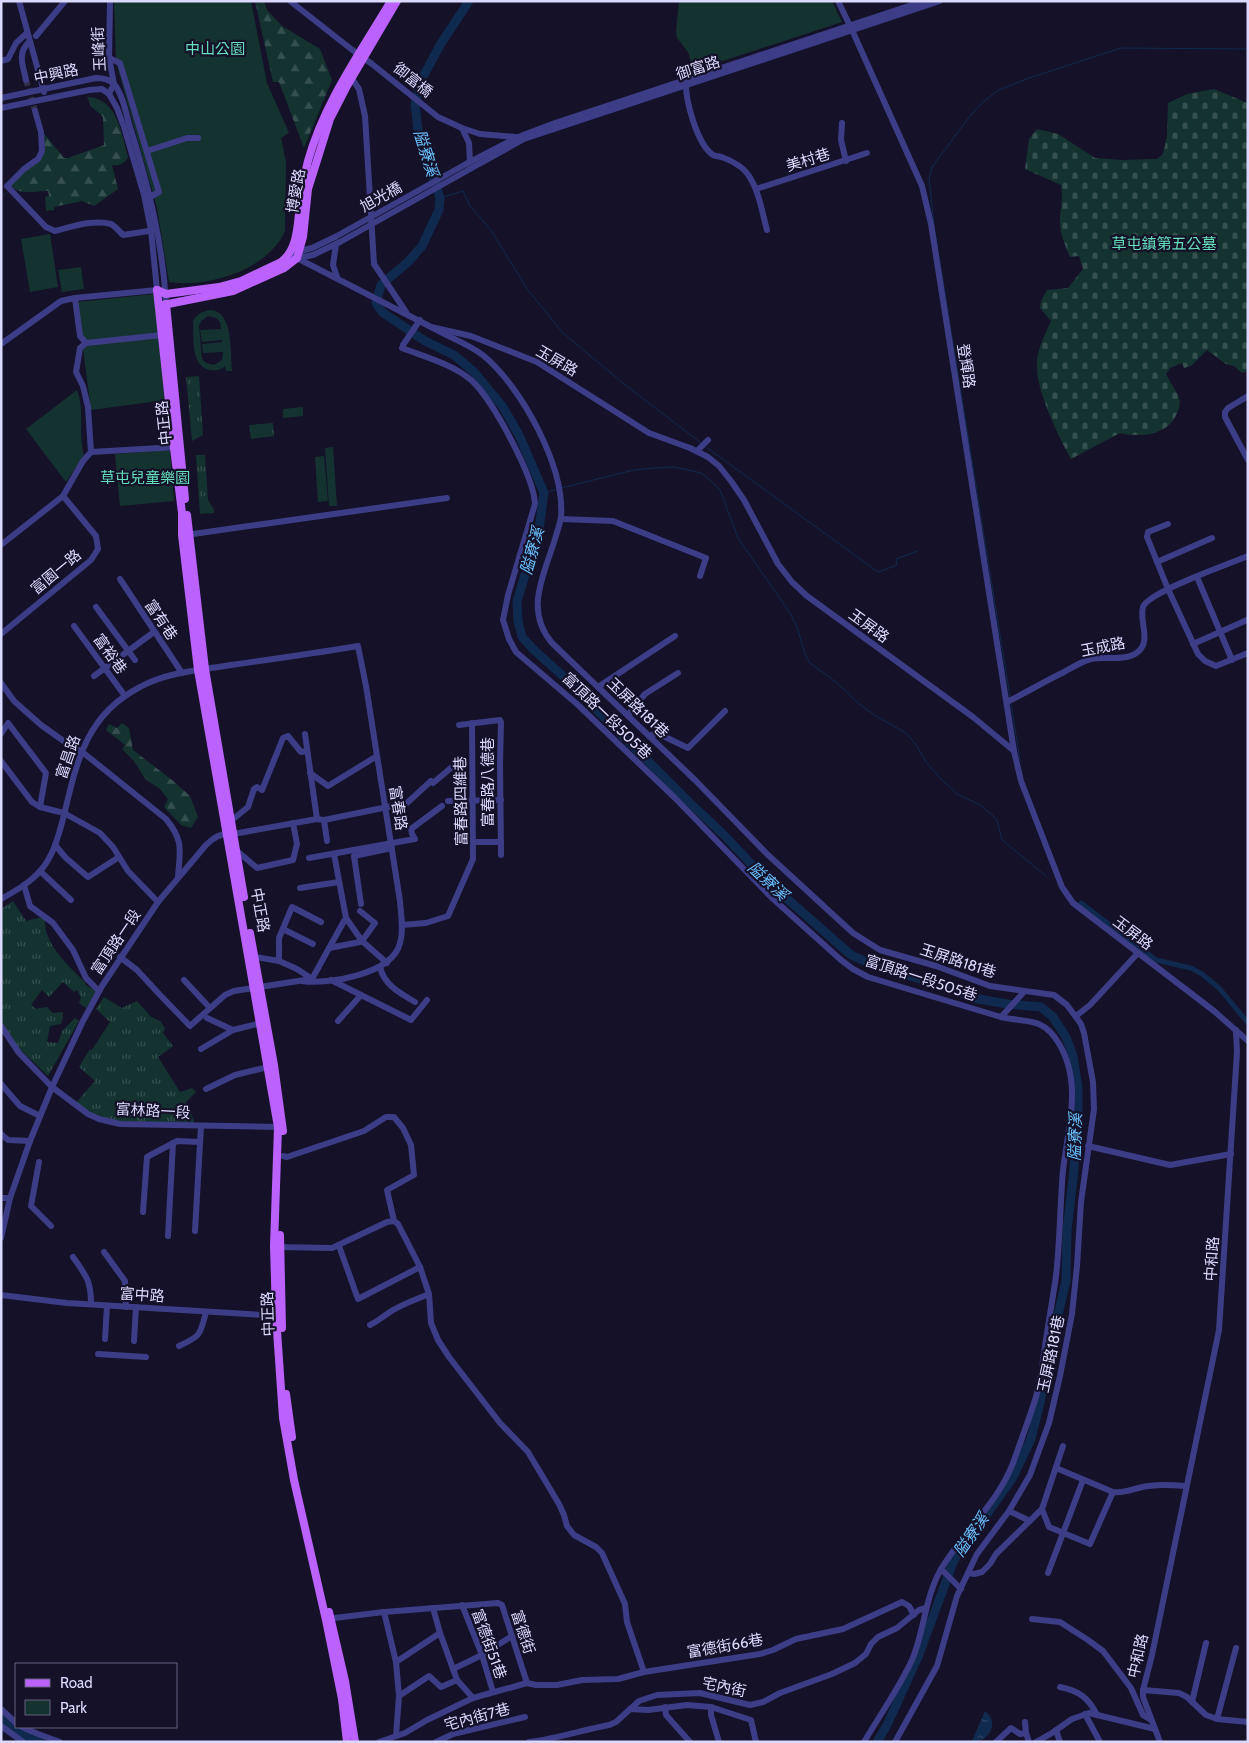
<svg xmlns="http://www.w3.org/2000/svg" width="1249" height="1743" font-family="Cabin,'Noto Sans TC',sans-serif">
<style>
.grass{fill:url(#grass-tufts)}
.forest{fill:url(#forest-firs)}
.cemetery{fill:url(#cemetery-stones)}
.park{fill:#143330;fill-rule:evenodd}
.water{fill:url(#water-ripples)}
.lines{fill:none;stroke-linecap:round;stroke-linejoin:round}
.stream{stroke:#0f2a4e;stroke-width:1}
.canal{stroke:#0f2a4e;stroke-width:5}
.river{stroke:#0f2a4e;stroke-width:9}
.minor-tunnel{stroke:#322f49;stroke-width:6;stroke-dasharray:6 3;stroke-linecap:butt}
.minor{stroke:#3d3d87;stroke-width:6}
.major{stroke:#bb62fd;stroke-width:8}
.minor-bridge{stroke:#3d3d87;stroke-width:6}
.labels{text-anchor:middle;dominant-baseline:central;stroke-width:4.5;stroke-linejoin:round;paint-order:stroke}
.street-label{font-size:15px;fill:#dcd9fe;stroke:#141129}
.park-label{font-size:15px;fill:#65dfbb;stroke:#141129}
.water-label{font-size:16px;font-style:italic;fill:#69c0fd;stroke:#141129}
</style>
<defs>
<pattern id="grass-tufts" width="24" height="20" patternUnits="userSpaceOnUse" patternTransform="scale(1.25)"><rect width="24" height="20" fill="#143330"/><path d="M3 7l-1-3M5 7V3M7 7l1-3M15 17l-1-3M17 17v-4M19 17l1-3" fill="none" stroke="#36504f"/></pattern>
<pattern id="forest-firs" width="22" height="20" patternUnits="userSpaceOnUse" patternTransform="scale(1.25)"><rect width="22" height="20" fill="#143330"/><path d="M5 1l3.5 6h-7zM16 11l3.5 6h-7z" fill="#36504f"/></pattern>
<pattern id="cemetery-stones" width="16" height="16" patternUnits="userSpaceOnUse" patternTransform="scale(1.25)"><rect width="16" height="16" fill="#143330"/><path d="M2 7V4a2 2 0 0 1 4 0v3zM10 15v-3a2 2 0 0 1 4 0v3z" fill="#36504f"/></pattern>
<pattern id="water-ripples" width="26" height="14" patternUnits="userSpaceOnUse" patternTransform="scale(1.25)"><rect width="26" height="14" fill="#0f2a4e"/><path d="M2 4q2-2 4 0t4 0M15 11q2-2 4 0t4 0" fill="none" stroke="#314869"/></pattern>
</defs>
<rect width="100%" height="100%" fill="#141129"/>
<!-- grass -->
<g class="grass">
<path d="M199 376 203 435 192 441 186 377Z"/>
<path d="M273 423 274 436 251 439 249 425Z"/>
<path d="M196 455H205L208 500 214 510V513L200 514Z"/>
<path d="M13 901 26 921 46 916C39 939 70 968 85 982L86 985 98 992 86 1008 79 1003 81 997 77 990 74 992 63 982 49 997 42 990 31 1005 36 1009 47 1007 53 1013 63 1012V1018L61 1024 50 1026 47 1042 58 1043 62 1031 75 1018 79 1021 48 1076 14 1044 1 1023V909Z"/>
<path d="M104 997 122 1008 137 1001 151 1017 160 1021 165 1028 163 1033 173 1046 158 1057 180 1092 192 1088 196 1092 186 1102 196 1126 113 1123 74 1105 95 1081 79 1067 90 1049 92 1050 110 1022 96 1009Z"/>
</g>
<!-- forest -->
<g class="forest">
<path d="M255 1H264L267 10 282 26 320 49 332 80 304 148 279 82H273Z"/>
<path d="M87 97C117 97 122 135 128 157 124 164 120 166 112 165L118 189 94 206 82 201 54 207V210L46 211 45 197 49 196 48 191C36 191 19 196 10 185L38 157 42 131 64 158H68L104 145 103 117 91 106Z"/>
<path d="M122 723 129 728 133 750 172 780 190 796 198 817 191 828 181 825 164 807 168 799 159 788 146 780 134 761 122 749 125 745 106 730 109 724 117 728Z"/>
</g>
<!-- cemetery -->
<path class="cemetery" d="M1214 89 1245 102 1248 101V371L1242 373 1234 366 1226 364 1207 350 1191 366 1184 368 1182 363 1170 368 1166 374C1169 381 1178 393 1179 398 1181 403 1179 408 1177 413 1169 435 1141 438 1120 433L1071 459C1058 435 1035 389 1037 362 1038 348 1045 334 1051 321L1040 308 1041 301 1047 290 1068 288 1083 269 1079 256 1070 257C1065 245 1059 231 1060 218 1061 204 1063 199 1061 185L1025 169 1029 139 1037 129 1058 134 1095 158 1121 160 1157 159 1163 154 1167 136 1168 103 1187 94Z"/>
<!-- park -->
<g class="park">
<path d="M114 1H251L267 83 289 133 281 138 286 162 285 231C268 270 208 288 169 282L157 208 116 62Z"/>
<path d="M679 1H832L842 22 692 71 691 62 688 52 677 38 676 31Z"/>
<path d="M50 234 58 287 30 292 21 239Z"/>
<path d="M81 267 84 289 62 292 58 270Z"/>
<path d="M154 294 166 400 91 410 77 302Z"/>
<path d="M209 310C234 309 230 353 232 371H226L225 366C221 370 217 371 210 370 190 366 194 337 193 320L200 313ZM208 316 216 318 220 322 221 329 200 330 202 342 222 340V342L202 344 203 353 223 352 222 360 214 365 206 363 202 359 199 326 201 321Z"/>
<path d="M77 390C85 411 78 434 84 455L66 482 26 429Z"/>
<path d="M303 407V416L283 418V409Z"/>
<path d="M333 447 337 506H329L325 448Z"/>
<path d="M170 450 174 501 120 506 115 454Z"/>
<path d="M324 456 328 501 318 502 315 457Z"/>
</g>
<!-- water -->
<path class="water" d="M985 1711C1000 1722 989 1743 972 1741Z"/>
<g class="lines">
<!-- stream -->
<g class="stream">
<path d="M1 198 6 193"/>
<path d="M440 198 463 191 470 206 490 229 528 290 563 333 624 384 701 443"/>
<path d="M706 447 878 572 897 565 896 559 918 551"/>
<path d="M561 488 634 470 654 468 674 467 693 471 701 473 709 479 720 490 738 538 790 613 797 627 805 654 809 662 837 683 858 703 876 716 906 733 917 746 926 762 940 778 957 794 980 805 992 815 997 820 1002 840 1046 876"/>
<path d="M544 493 557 489"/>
<path d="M1010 697 934 225 929 179 932 167 970 116 984 101 999 90 1029 78 1121 48 1248 49"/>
<path d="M1011 704 1020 760"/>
</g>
<!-- canal -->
<path class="canal" d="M1081 903 1156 960 1191 968 1202 974 1219 988 1248 1023"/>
<!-- river -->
<g class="river">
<path d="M469 1 440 45 423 77 415 104 418 130 440 198 439 210 422 246 409 261 381 285 376 303 382 312 425 341 454 355 474 372 503 407 519 435 544 493 539 529 517 601 518 621 522 637 534 650 564 677 690 803 725 836 768 882 851 955 878 967 945 986 973 998 1007 1004 1041 1007 1053 1017 1066 1037 1073 1056 1078 1088V1120L1073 1179 1067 1230 1066 1281 1053 1336 1040 1403 1031 1439 1012 1479 954 1560 918 1657 887 1725 877 1742"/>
<path d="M1 1717 25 1736 40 1742"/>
</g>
<!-- minor-tunnel -->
<path class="minor-tunnel" d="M26 80 35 111"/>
<!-- minor -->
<g class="minor">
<path d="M19 1 44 92"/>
<path d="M290 1 351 49 372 64 438 117 462 128 480 134 516 137"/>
<path d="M838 1 852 30 922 186 931 224 1014 751"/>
<path d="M36 36 65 1"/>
<path d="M109 58 120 63 159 192 148 198"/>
<path d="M1 61 8 59 16 43 27 33"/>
<path d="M350 76 359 89 365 116 374 264 406 312"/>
<path d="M26 80C23 66 17 53 29 42"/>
<path d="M686 81C685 100 697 144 713 155 717 157 721 156 724 158 733 161 744 168 749 176 759 191 762 212 767 230"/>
<path d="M109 94 114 84 109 58 110 1"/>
<path d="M1 98 96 78C103 78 109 79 114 84 123 94 126 114 130 127 148 185 163 243 166 304"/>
<path d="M1 108 89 90 102 89 109 94 117 108 124 127 144 195 151 230 157 290 75 298 80 336 86 343 162 335"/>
<path d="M35 111 41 132 42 151 38 159 24 169 7 186 46 227 55 231C71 227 94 219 111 224 115 226 119 231 123 235L155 230"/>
<path d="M842 123 841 140 846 161"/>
<path d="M462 128 469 143 470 162"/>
<path d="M147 151 187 138H198"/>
<path d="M466 164 518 137 555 123 924 1"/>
<path d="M470 169 524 139 940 1"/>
<path d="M756 189 867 153"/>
<path d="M336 244 333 265 337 277"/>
<path d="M297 252 312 248 335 237"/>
<path d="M293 256 431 327 471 336 537 362 649 433 690 448 708 457 719 466 731 481 744 500 778 564 792 582 807 596 973 717 1014 751 1021 781 1062 887 1073 903 1214 1011 1248 1041"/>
<path d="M298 258 313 255 340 242"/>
<path d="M431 327C448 337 469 344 484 356 522 388 565 467 561 517 560 524 557 532 555 539 544 575 524 610 552 643L695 780 767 854 853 933 880 950 936 966 990 986 1054 995 1067 1005 1081 1024 1084 1033 1093 1082 1094 1109 1081 1202 1077 1266 1072 1314 1060 1376 1049 1423 1030 1475 1009 1511 977 1554 957 1596 937 1666 895 1742"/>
<path d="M1 344 61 301 75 298"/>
<path d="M403 345 420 320"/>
<path d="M402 348C425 357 452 364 471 380 492 398 534 477 535 504L508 595 503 620 509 639 516 652 577 704 675 798 771 897 841 960 853 969 868 977 1001 1017C1025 1023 1042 1016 1058 1042 1083 1082 1068 1127 1063 1170 1060 1205 1060 1241 1056 1276 1053 1297 1049 1319 1046 1340 1043 1359 1041 1379 1036 1397 1029 1419 1021 1441 1013 1463 997 1505 962 1532 940 1571 925 1598 924 1632 912 1660 899 1688 880 1715 864 1742"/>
<path d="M1248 396 1228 408 1225 412V417L1248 460"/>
<path d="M697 451 708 440"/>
<path d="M91 452 177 447"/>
<path d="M561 519 613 521 706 558 700 576"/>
<path d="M1168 524 1148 532 1147 537 1168 589 1198 654 1205 661 1216 666 1248 653"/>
<path d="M186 535 447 498"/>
<path d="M1 545 63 496 83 461 91 452 88 407 83 386 76 372 80 348 86 343"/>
<path d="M1157 562 1212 538"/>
<path d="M1197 577 1232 660"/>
<path d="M120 579 182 673"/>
<path d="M96 607 135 660"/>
<path d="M74 626 125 696"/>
<path d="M1 634 91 560 98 549 96 536 63 496"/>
<path d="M1193 644 1247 620 1248 621"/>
<path d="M94 676 154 632"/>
<path d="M1 683 14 701 41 725 65 742 81 751 166 819C184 841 180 850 178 877"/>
<path d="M598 687 675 636"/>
<path d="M1007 702C1025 693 1042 683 1060 674 1070 669 1080 662 1091 659 1106 656 1127 662 1139 651 1151 640 1139 621 1143 607 1148 592 1229 564 1248 556"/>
<path d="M628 715 645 694 678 673"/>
<path d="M459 725 500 720 501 722 500 763 501 855"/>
<path d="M1 734 8 723 46 773 40 807"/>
<path d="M305 734 317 819"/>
<path d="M649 736 657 733 688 748 725 711"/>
<path d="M1 761 32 802 40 807 64 813 100 833 113 847 128 871 158 902"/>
<path d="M310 773 328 786 377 756"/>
<path d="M448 801 501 800"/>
<path d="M232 820 248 807 254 789 257 787 262 790 283 738 288 736 301 752 307 751"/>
<path d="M324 820 327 841"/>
<path d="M474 842H501"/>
<path d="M55 845 66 858 88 877 119 857"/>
<path d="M236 850 257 868 293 860 297 844 293 823"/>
<path d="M334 854 346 918 362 941 387 963"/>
<path d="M309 858 415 839 412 834 411 829 442 806"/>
<path d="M40 871 71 900"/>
<path d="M24 885 30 906 53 923 73 950 86 978 99 991"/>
<path d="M300 888 339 882"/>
<path d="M1 899C15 891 30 883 41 870 54 855 59 834 64 815 77 761 86 715 140 687 167 672 201 670 231 665 274 659 316 653 358 646L366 686 400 901C401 915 404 930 400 943 393 974 328 985 302 981"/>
<path d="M361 904 354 856 392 848"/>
<path d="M360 911 375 923 362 941"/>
<path d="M402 925 426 923 448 916 473 859 472 723"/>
<path d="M283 929 313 944"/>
<path d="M329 948 360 942"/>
<path d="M250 956 279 961 297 969 312 979 344 921"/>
<path d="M120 957 137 970 160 995"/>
<path d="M279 961V938L292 907 321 922"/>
<path d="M380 967C384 985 400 993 415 1002"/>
<path d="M184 980 210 1008"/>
<path d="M331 980 411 1020 427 1000"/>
<path d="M162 997 190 1026 225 995 234 991 305 980"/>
<path d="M1076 1016 1090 1005 1138 953"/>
<path d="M1001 1017 1023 993V991"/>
<path d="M207 1018 233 1030"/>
<path d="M338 1021 361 995"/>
<path d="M1 1026 19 1053 52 1087 88 1114 99 1119 120 1124 278 1127 283 1126"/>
<path d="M201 1049 233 1030 261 1023"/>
<path d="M1 1084 20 1106 40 1116"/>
<path d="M206 1089 235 1075 268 1067"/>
<path d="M1 1134 8 1140 30 1141"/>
<path d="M1088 1146 1170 1165 1231 1154"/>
<path d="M283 1156 287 1157 364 1131 386 1117H394L403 1128 411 1145 414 1175 387 1190 394 1221"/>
<path d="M39 1162 31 1206 51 1226"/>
<path d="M1 1198H10"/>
<path d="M143 1212 147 1157 177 1141 200 1142"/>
<path d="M195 1231 201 1126"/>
<path d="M168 1236 173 1143"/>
<path d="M1 1238 10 1198 30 1141 52 1087 83 1021 102 986 158 902 206 845C213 838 222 832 233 834L317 819 324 820 407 803 431 781 433 783 452 767"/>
<path d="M339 1246 358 1299 420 1267"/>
<path d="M276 1247 332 1248 387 1222 394 1221 398 1224 420 1267 429 1294 431 1323 438 1340 449 1357 500 1423 528 1452 559 1504 564 1515 567 1526 574 1535 596 1547 602 1553 625 1604 627 1622 644 1672"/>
<path d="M104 1252 125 1281 126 1307"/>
<path d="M73 1257C86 1276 91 1280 91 1304"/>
<path d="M1 1295 67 1303 279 1316"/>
<path d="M370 1325C378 1321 380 1319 387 1314 399 1305 415 1300 429 1294"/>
<path d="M105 1339 107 1306"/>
<path d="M134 1341 136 1307"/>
<path d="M179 1346C201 1336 200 1335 206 1312"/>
<path d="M98 1354 146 1357"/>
<path d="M1063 1446 1042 1509 1049 1527 1090 1544 1113 1492"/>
<path d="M1056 1468 1113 1492C1126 1494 1136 1487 1149 1486 1161 1484 1174 1485 1186 1486"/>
<path d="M1009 1511 1030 1521"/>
<path d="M941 1569 961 1589"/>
<path d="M968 1573 974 1574 982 1572 990 1564 996 1554 1042 1509"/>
<path d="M1048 1573 1083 1480"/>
<path d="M462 1605 482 1655 493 1692"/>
<path d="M433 1608 440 1633 457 1680 473 1698"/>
<path d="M384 1612 396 1662 399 1696 396 1736"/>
<path d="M326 1619 384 1612 498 1603 502 1605 527 1683"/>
<path d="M1032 1619 1060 1622 1088 1640 1103 1651 1131 1688 1143 1715 1151 1720"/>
<path d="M396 1662 440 1633"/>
<path d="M453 1669 482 1655 512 1636"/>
<path d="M1060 1687C1079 1691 1088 1697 1097 1715"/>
<path d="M1143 1690 1179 1693 1187 1697 1206 1715 1217 1719 1248 1722"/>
<path d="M399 1696 429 1676 441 1687 457 1680"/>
<path d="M1192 1702 1206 1643"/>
<path d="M665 1707 666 1715 690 1742"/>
<path d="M711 1707V1715L719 1742"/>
<path d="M1 1709 16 1723"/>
<path d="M630 1709 648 1710 687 1705 711 1707 751 1720 756 1742"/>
<path d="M1085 1714 1100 1742"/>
<path d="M1217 1719 1236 1648"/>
<path d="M1025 1722 1026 1733"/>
<path d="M1 1726 23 1742"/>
<path d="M22 1727 38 1734 60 1742"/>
<path d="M1056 1730 1060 1742"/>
<path d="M379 1742 405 1733 427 1720 473 1698 527 1683 536 1685H557L582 1680 618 1679 644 1672 760 1654 773 1650 796 1639 843 1629 902 1602 909 1606 914 1615"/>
<path d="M436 1742 453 1734 525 1717"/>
<path d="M529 1742C556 1739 582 1730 609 1725L616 1722 639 1701 657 1695 700 1693 750 1705 763 1702 780 1693 832 1674 855 1663 866 1654 871 1644 878 1637 897 1628 919 1610 926 1608"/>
<path d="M996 1742 1011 1728 1020 1734 1026 1733 1029 1742"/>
<path d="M1036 1742 1052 1733 1072 1719 1089 1713 1155 1729"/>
<path d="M1160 1742 1143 1697V1690L1152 1655 1219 1330 1237 1052 1236 1030"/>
</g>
<!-- major -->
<g class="major">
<path d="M157 290 174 448 182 513V535L198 670 278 1127 274 1246 276 1316 283 1418 294 1480 326 1620 342 1699 347 1742"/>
<path d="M157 290 166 294 219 287 241 281 281 262C300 248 297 219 301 198 302 186 305 173 308 161 324 103 360 53 391 1"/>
<path d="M166 304 185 499"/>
<path d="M163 305 233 291 284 268 297 258 303 237 308 189 330 119 347 86 397 1"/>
<path d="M187 515 205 669 244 897"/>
<path d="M250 933 274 1065 283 1131"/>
<path d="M280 1235 282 1328"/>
<path d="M286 1394 292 1437"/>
<path d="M329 1612 345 1681 355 1742"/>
</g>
<!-- minor-bridge -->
<g class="minor-bridge">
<path d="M335 237 466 164"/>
<path d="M340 242 470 169"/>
</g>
</g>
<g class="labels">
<!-- street labels -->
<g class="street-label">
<text transform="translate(99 49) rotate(-93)">玉峰街</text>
<text transform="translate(698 68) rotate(-18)">御富路</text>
<text transform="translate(56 74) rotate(-12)">中興路</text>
<text transform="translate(413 80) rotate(39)">御富橋</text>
<text transform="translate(808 160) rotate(-17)">美村巷</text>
<text transform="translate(296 191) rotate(-80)">博愛路</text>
<text transform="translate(381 197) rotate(-29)">旭光橋</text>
<text transform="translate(557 361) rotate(30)">玉屏路</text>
<text transform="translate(966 366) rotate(81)">登輝路</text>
<text transform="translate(164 423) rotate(-96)">中正路</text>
<text transform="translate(56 572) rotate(-40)">富園一路</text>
<text transform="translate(161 620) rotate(56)">富有巷</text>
<text transform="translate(869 626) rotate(36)">玉屏路</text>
<text transform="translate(1103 647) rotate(-11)">玉成路</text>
<text transform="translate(110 654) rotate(54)">富裕巷</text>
<text transform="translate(638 708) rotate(44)">玉屏路181巷</text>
<text transform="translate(607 716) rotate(44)">富頂路一段505巷</text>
<text transform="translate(68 757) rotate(-71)">富昌路</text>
<text transform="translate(488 782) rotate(-90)">富春路八德巷</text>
<text transform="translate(461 801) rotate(-91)">富春路四維巷</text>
<text transform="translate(398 808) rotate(81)">富春路</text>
<text transform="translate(260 910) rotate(80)">中正路</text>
<text transform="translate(1133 933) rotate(37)">玉屏路</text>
<text transform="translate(116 942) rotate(-56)">富頂路一段</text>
<text transform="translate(958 961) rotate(18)">玉屏路181巷</text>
<text transform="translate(921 978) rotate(18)">富頂路一段505巷</text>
<text transform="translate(153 1111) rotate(3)">富林路一段</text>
<text transform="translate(1212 1259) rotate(-86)">中和路</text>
<text transform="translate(142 1295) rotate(4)">富中路</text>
<text transform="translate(268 1314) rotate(-92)">中正路</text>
<text transform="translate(1051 1354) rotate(-78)">玉屏路181巷</text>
<text transform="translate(523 1632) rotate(72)">富德街</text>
<text transform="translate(489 1644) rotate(70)">富德街51巷</text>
<text transform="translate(725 1646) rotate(-10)">富德街66巷</text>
<text transform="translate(1138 1656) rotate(-77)">中和路</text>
<text transform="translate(724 1687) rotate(12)">宅內街</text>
<text transform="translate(477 1717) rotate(-15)">宅內街7巷</text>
</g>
<!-- park labels -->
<g class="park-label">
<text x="215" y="49">中山公園</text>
<text x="1164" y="244">草屯鎮第五公墓</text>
<text x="145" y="478">草屯兒童樂園</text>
</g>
<!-- water labels -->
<g class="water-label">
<text transform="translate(426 153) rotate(73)">隘寮溪</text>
<text transform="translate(532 551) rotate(-74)">隘寮溪</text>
<text transform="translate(768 881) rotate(43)">隘寮溪</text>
<text transform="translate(1075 1137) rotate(-88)">隘寮溪</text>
<text transform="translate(971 1535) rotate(-55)">隘寮溪</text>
</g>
</g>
<!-- border -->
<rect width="1249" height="1743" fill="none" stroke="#dcd9fe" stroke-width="5"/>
<!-- legend -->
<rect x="15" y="1663" width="162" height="65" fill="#141129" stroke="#64617e"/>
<rect x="25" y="1679" width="25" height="8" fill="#bb62fd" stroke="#64617e"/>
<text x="60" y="1688" font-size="15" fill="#dcd9fe">Road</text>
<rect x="25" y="1700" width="25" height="15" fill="#143330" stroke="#64617e"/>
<text x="60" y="1713" font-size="15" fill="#dcd9fe">Park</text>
</svg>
